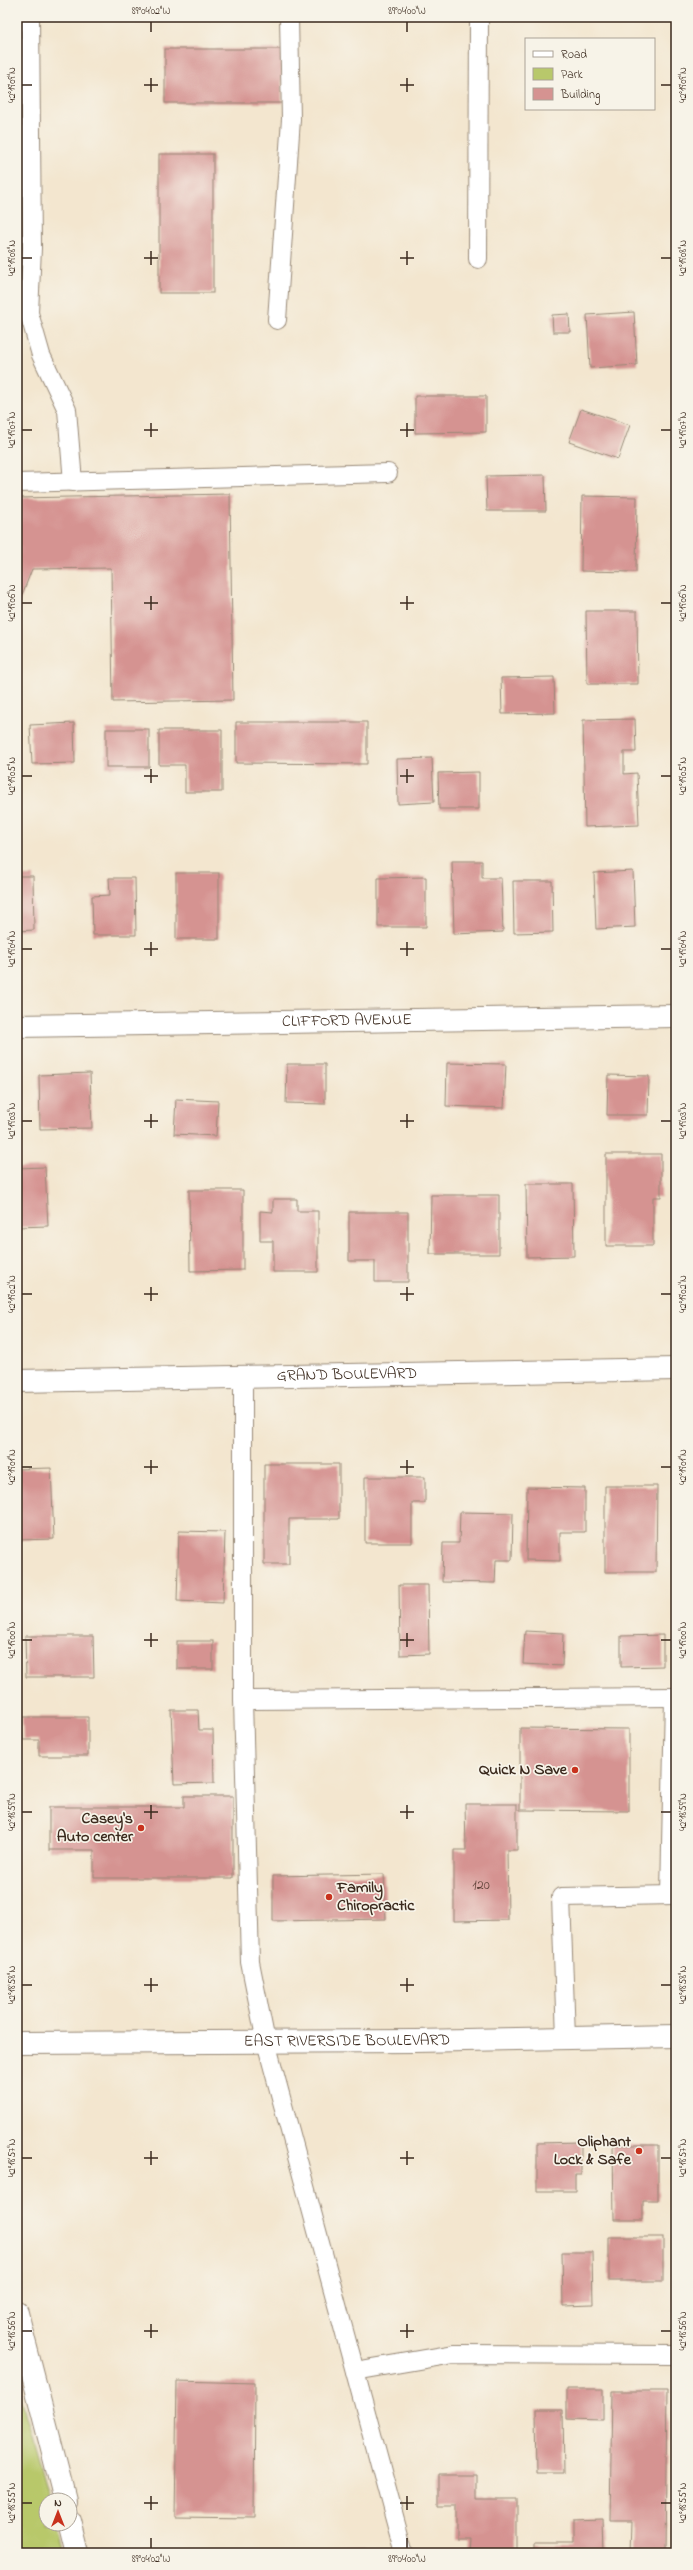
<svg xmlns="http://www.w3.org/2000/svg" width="693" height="2570" font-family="'Indie Flower',sans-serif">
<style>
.green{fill:#b8c86b;stroke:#7a7944}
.building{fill:#d59391}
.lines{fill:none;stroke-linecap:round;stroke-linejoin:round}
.service-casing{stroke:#978876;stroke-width:20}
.minor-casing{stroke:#978876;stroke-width:24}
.primary-casing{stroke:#978876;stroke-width:24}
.service{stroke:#fff;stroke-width:18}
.minor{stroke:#fff;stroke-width:22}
.primary{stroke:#fff;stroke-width:22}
.ticks{fill:none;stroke:#3b2a1e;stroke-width:1.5}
.poi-dot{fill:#c8321e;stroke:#f7f3e8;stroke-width:1.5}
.labels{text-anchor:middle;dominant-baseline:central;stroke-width:3.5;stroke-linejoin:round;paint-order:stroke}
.number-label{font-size:14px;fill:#62443b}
.street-label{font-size:16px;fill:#3b2a1e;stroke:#f7f3e8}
.poi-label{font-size:16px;font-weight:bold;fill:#3b2a1e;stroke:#f7f3e8;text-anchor:end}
.neatline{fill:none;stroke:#3b2a1e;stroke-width:1.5}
.ticks-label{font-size:10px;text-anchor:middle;fill:#3b2a1e}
</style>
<rect width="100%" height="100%" fill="#f7f3e8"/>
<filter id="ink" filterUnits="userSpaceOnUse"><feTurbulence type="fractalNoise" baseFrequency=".025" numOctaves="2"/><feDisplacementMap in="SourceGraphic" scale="8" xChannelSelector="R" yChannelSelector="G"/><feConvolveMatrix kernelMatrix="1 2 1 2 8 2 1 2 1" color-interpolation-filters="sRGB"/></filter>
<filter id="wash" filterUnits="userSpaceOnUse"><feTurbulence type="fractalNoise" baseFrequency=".012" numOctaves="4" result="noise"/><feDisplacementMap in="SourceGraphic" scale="16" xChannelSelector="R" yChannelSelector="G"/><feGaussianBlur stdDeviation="0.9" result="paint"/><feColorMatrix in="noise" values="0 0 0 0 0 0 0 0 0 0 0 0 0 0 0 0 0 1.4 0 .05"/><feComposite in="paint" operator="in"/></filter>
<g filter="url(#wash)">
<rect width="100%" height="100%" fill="#f3e6cf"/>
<!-- green -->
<path class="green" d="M17 2383 50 2500H46V2524H57L65 2553H17Z"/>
<g id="blocks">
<!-- building -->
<g class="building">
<rect x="165" y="49" width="117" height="54"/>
<rect x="159" y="154" width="54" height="139"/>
<path d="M634 312 637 365 590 368 587 315Z"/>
<path d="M569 314 570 332H553L552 315Z"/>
<path d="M415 396H486V432L415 433Z"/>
<path d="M581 409 630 425 618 459 569 442Z"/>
<path d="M545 475 546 511H487L486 476Z"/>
<path d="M230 494 233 700 113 702 111 568 32 569 17 608V498Z"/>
<path d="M582 496 637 497 636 572 581 571Z"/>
<path d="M586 611H637L638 684H587Z"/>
<path d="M554 677 555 713 502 714 501 678Z"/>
<path d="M635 719 636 752H624V774L637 773 639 825 585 827 583 720Z"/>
<path d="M236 722H367V764L236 763Z"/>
<path d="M74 723 75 763 32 764 30 725Z"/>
<rect x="106" y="729" width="43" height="38"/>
<path d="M159 730H222V792H185V765H159Z"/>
<path d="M432 758 434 802 398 804 397 759Z"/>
<path d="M479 772V809H439L438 773Z"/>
<path d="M452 861H482V878H501L503 932 454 934Z"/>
<path d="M633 871 635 927 596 929 594 873Z"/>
<rect x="176" y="873" width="43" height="66"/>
<path d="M17 876H33L34 930 17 931Z"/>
<path d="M426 877V927H378V878Z"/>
<path d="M109 878H135L136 935H93L92 896 110 895Z"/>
<path d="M513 881H552L553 932 514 933Z"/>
<path d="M447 1063 506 1064 504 1108 446 1106Z"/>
<path d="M287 1064H325V1104L286 1103Z"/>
<path d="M90 1073 92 1128 40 1129 39 1075Z"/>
<path d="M608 1075 649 1076 648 1115H607Z"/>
<path d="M176 1099 218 1101 216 1136 174 1134Z"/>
<path d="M606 1154H661V1197H653V1246H606Z"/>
<path d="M45 1167 48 1226 17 1227V1168Z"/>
<path d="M526 1184H573L574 1256 527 1257Z"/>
<path d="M189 1190H243V1270L190 1271Z"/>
<path d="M431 1195H499V1254H430Z"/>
<path d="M273 1199H297V1211H318V1272H273V1241H260V1211L273 1212Z"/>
<path d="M349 1212H408V1282H375V1261H349Z"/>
<path d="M264 1464H339V1519H289V1564H264Z"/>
<path d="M51 1468 54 1539 17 1540V1469Z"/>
<path d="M365 1477H425V1503H412V1543H365Z"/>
<path d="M605 1486H657L656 1572H605Z"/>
<path d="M527 1487 585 1488V1532H560V1561L526 1560Z"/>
<path d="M460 1512 513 1513 512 1560H496L495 1583 442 1582 443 1543H459Z"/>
<path d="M179 1531 225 1532 223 1603 177 1601Z"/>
<path d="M399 1585H428L429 1654 400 1655Z"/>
<path d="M525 1631 563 1633 562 1666 523 1664Z"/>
<path d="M663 1635V1666L621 1667V1636Z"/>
<path d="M25 1636H93L94 1677H26Z"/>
<rect x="177" y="1641" width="36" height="28"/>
<path d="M171 1710H198L199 1730H213L214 1783 174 1784Z"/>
<path d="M22 1717H88V1756H39V1740H23Z"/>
<path d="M520 1728 629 1729V1811L520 1810Z"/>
<path d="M184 1796H233V1878H94V1850H49V1807H184Z"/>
<path d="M465 1804H517V1850H507L508 1920 454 1921V1850H466Z"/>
<path d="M384 1874 386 1919 273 1921V1876Z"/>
<path d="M581 2142V2175H575V2191H537V2143Z"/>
<path d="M613 2145H658V2200H643V2220H614Z"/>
<rect x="609" y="2237" width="54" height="44"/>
<path d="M562 2252H592L593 2305 563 2306Z"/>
<path d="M177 2381 255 2383 254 2518 175 2517Z"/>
<path d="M567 2389H603V2420L567 2419Z"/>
<path d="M612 2391H667L665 2553H631L632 2521H610Z"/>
<path d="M536 2410H563L564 2473H537Z"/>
<path d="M439 2475H477V2499H517V2553H469L470 2540H457V2506H439Z"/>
<path d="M603 2519 604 2553H534V2544H573V2520Z"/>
<path d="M368 2551V2553H340V2552Z"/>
</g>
</g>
</g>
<g filter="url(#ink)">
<use href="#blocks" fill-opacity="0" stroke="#978876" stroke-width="1"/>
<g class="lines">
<!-- service casing -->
<g class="service-casing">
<g id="service">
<path d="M30 17 32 248 29 313 41 355 67 410 73 482"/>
<path d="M478 259 479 17"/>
<path d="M277 320 291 119 289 17"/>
<path d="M17 483 388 473"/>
<path d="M243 1378V1700L250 1962 266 2042 404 2553"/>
<path d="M243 1700 676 1697"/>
<path d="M670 1895 674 1697"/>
<path d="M566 2038 561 1897 676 1895"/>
<path d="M355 2371 454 2354 676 2355"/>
</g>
</g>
<!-- minor casing -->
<g class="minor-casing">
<g id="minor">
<path id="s1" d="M17 1026 676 1016"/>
<path id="s2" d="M17 1381 676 1369"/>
<path d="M17 2313 65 2500"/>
<path d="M70 2521 78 2553"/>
</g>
</g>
<!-- primary casing -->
<g class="primary-casing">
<g id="primary">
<path id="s3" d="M17 2043 416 2041 676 2036"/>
</g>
</g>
<!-- service -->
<use href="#service" class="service"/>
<!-- minor -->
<use href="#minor" class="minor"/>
<!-- primary -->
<use href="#primary" class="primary"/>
</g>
</g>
<!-- ticks -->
<path class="ticks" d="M151 22V32M407 22V32M151 78V92M407 78V92M22 85H32M144 85H158M400 85H414M661 85H671M151 251V265M407 251V265M22 258H32M144 258H158M400 258H414M661 258H671M151 423V437M407 423V437M22 430H32M144 430H158M400 430H414M661 430H671M151 596V610M407 596V610M22 603H32M144 603H158M400 603H414M661 603H671M151 769V783M407 769V783M22 776H32M144 776H158M400 776H414M661 776H671M151 942V956M407 942V956M22 949H32M144 949H158M400 949H414M661 949H671M151 1114V1128M407 1114V1128M22 1121H32M144 1121H158M400 1121H414M661 1121H671M151 1287V1301M407 1287V1301M22 1294H32M144 1294H158M400 1294H414M661 1294H671M151 1460V1474M407 1460V1474M22 1467H32M144 1467H158M400 1467H414M661 1467H671M151 1633V1647M407 1633V1647M22 1640H32M144 1640H158M400 1640H414M661 1640H671M151 1805V1819M407 1805V1819M22 1812H32M144 1812H158M400 1812H414M661 1812H671M151 1978V1992M407 1978V1992M22 1985H32M144 1985H158M400 1985H414M661 1985H671M151 2151V2165M407 2151V2165M22 2158H32M144 2158H158M400 2158H414M661 2158H671M151 2324V2338M407 2324V2338M22 2331H32M144 2331H158M400 2331H414M661 2331H671M151 2496V2510M407 2496V2510M22 2503H32M144 2503H158M400 2503H414M661 2503H671M151 2538V2548M407 2538V2548"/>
<!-- markers -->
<g class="poi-dot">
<circle cx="575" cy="1770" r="4"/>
<circle cx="141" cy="1828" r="4"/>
<circle cx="329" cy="1897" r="4"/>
<circle cx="639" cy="2151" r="4"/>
</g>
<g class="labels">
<!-- number labels -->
<g class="number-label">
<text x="481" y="1885">120</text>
</g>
<!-- street labels -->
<g class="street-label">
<text stroke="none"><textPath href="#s1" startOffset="330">CLIFFORD AVENUE</textPath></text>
<text stroke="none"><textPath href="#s2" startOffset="330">GRAND BOULEVARD</textPath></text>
<text stroke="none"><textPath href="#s3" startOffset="330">EAST RIVERSIDE BOULEVARD</textPath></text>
</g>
<!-- poi labels -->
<g class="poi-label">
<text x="567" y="1770">Quick N Save</text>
<text x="133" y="1819">Casey's<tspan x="133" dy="18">Auto center</tspan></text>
<text x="337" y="1888" text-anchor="start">Family<tspan x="337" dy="18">Chiropractic</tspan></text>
<text x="631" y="2142">Oliphant<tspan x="631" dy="18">Lock &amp; Safe</tspan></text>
</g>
</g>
<!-- margin -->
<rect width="693" height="2570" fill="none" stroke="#f7f3e8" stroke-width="44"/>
<!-- legend -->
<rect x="525" y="38" width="130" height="72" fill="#f7f3e8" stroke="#aca397"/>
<rect x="533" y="51" width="20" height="6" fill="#ffffff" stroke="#aca397"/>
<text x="561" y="58" font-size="12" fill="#3b2a1e">Road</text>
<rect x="533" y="68" width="20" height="12" fill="#b8c86b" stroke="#aca397"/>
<text x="561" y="78" font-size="12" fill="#3b2a1e">Park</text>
<rect x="533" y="88" width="20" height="12" fill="#d59391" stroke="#aca397"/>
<text x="561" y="98" font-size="12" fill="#3b2a1e">Building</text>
<!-- north arrow -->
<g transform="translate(58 2512)"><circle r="19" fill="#f7f3e8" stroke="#aca397"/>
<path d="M0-3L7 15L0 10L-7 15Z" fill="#c8321e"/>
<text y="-6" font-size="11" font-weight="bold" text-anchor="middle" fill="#3b2a1e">N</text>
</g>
<rect x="22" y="22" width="649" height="2526" class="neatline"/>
<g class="ticks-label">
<text x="151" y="14">89°04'02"W</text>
<text x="407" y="14">89°04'00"W</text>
<text transform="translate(11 85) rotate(-90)" y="4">42°19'09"N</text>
<text transform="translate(682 85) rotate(-90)" y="4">42°19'09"N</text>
<text transform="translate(11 258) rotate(-90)" y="4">42°19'08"N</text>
<text transform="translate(682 258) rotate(-90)" y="4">42°19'08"N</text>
<text transform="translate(11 430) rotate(-90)" y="4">42°19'07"N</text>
<text transform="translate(682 430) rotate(-90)" y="4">42°19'07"N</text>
<text transform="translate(11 603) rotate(-90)" y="4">42°19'06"N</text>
<text transform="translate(682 603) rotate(-90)" y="4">42°19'06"N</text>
<text transform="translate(11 776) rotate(-90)" y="4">42°19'05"N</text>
<text transform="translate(682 776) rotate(-90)" y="4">42°19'05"N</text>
<text transform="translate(11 949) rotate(-90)" y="4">42°19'04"N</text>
<text transform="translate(682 949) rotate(-90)" y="4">42°19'04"N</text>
<text transform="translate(11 1121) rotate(-90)" y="4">42°19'03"N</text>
<text transform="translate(682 1121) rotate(-90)" y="4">42°19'03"N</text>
<text transform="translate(11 1294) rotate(-90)" y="4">42°19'02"N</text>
<text transform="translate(682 1294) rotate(-90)" y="4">42°19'02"N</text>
<text transform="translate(11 1467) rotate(-90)" y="4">42°19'01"N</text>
<text transform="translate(682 1467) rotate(-90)" y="4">42°19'01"N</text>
<text transform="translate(11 1640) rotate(-90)" y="4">42°19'00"N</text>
<text transform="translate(682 1640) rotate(-90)" y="4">42°19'00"N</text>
<text transform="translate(11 1812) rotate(-90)" y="4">42°18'59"N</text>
<text transform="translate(682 1812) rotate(-90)" y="4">42°18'59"N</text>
<text transform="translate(11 1985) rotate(-90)" y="4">42°18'58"N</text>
<text transform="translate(682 1985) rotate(-90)" y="4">42°18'58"N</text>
<text transform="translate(11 2158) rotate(-90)" y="4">42°18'57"N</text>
<text transform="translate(682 2158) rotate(-90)" y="4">42°18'57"N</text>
<text transform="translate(11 2331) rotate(-90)" y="4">42°18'56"N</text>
<text transform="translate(682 2331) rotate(-90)" y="4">42°18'56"N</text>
<text transform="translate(11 2503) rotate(-90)" y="4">42°18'55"N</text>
<text transform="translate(682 2503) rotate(-90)" y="4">42°18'55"N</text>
<text x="151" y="2562">89°04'02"W</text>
<text x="407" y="2562">89°04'00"W</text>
</g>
</svg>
